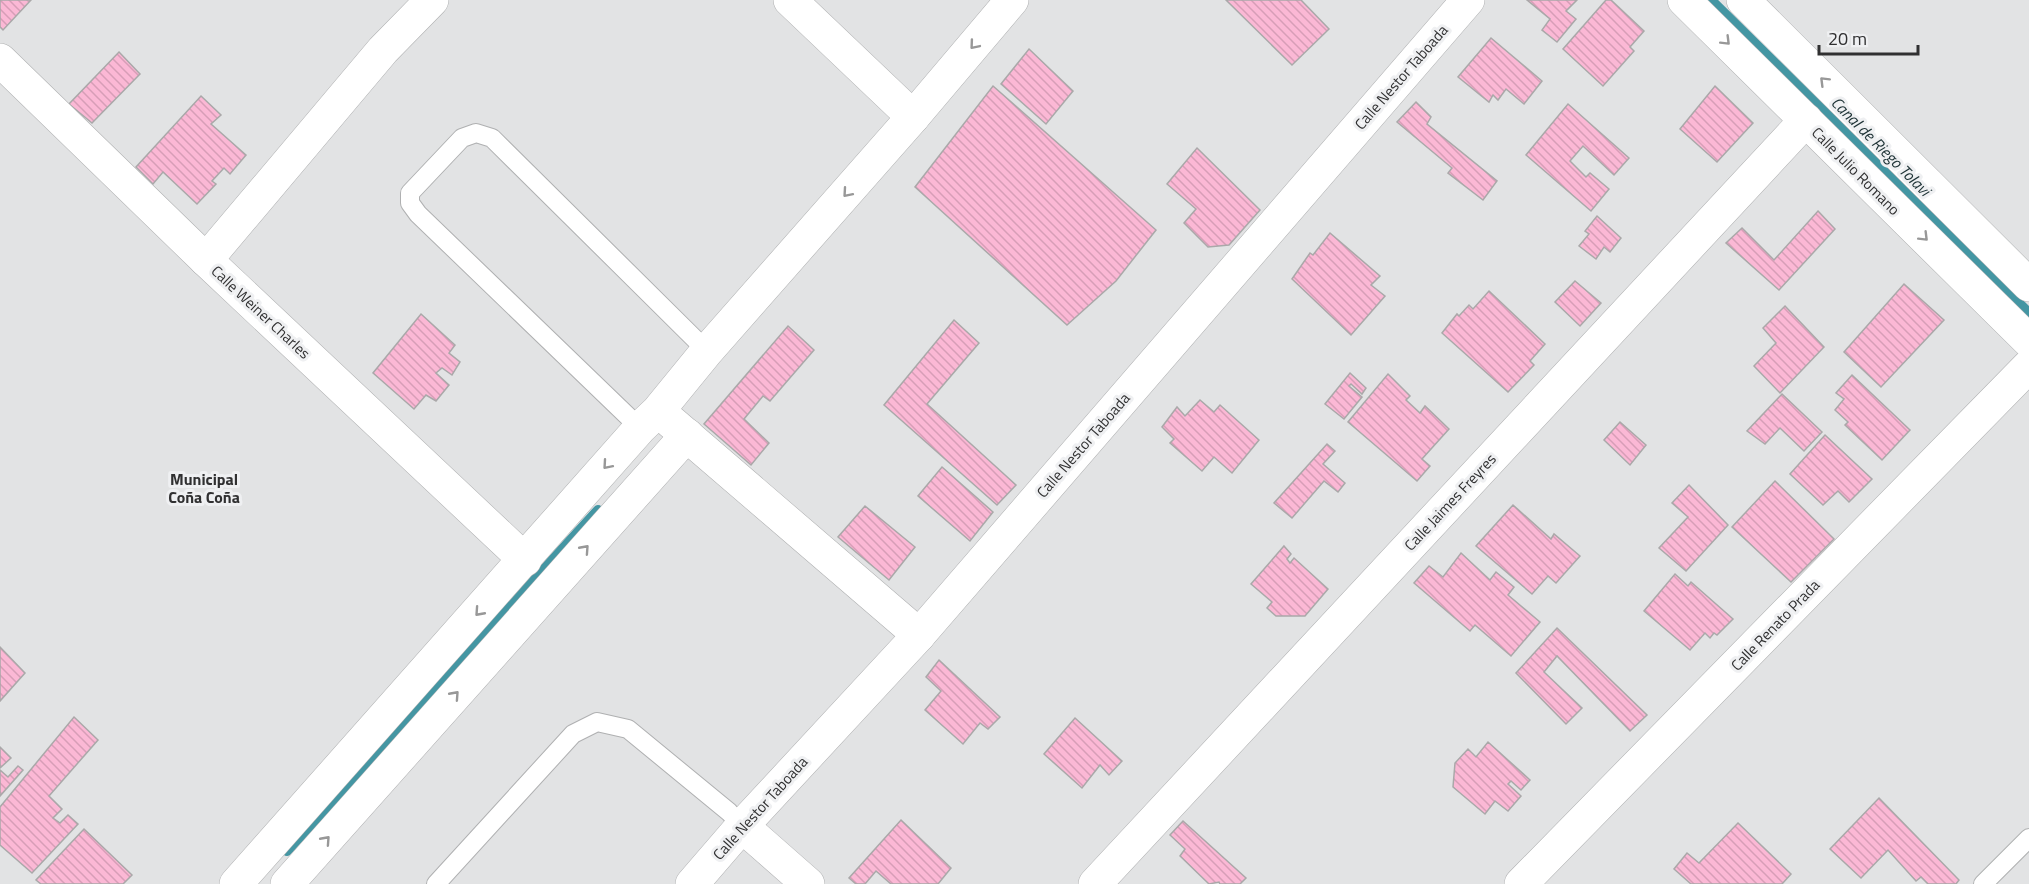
<svg xmlns="http://www.w3.org/2000/svg" width="2029" height="884" font-family="'Titillium Web',sans-serif">
<style>
.lines{fill:none;stroke-linecap:round;stroke-linejoin:round}
.stream{stroke:#4496a3;stroke-width:10}
.building{fill:url(#building-back-hatch);stroke:#aaa8a9;stroke-width:1.5}
.service-casing{stroke:#afb0b1;stroke-width:20}
.minor-casing{stroke:#afb0b1;stroke-width:34}
.service{stroke:#fff;stroke-width:18}
.minor{stroke:#fff;stroke-width:33}
.oneway{stroke:#989898}
.labels{text-anchor:middle;dominant-baseline:central;stroke-width:6;stroke-linejoin:round;paint-order:stroke}
.street-label{font-size:15px;fill:#303031;stroke:#eff0f2}
.water-label{font-size:16px;font-style:italic;fill:#1b3033;stroke:#eff0f2}
.neighbourhood-label{font-size:16px;font-weight:bold;fill:#303031;stroke:#eff0f2}
</style>
<defs>
<pattern id="building-back-hatch" width="6" height="6" patternUnits="userSpaceOnUse" patternTransform="scale(1.5)"><rect width="6" height="6" fill="#fbb8d5"/><path d="M-1 5l2 2M0 0l6 6M5-1l2 2" fill="none" stroke="#d79eb7"/></pattern>
</defs>
<rect width="100%" height="100%" fill="#e2e3e4"/>
<g class="lines">
<!-- stream -->
<g class="stream">
<path d="M1711 0 2029 313"/>
<path d="M287 851 598 510"/>
</g>
</g>
<!-- building -->
<g class="building">
<path d="M0 0H31L3 30 0 27Z"/>
<path d="M1226 0H1301L1329 29 1292 65Z"/>
<path d="M1527 0H1577L1566 11 1576 19 1557 42 1542 30 1550 19Z"/>
<path d="M1606 0H1611L1644 31 1630 47 1634 51 1603 86 1563 49Z"/>
<path d="M1491 38 1542 81 1524 104 1506 89 1498 100 1493 95 1489 102 1458 77Z"/>
<path d="M1029 49 1073 91 1046 124 1001 84Z"/>
<path d="M119 52 140 74 92 123 69 104Z"/>
<path d="M993 86 1156 230 1116 281 1067 325 915 187Z"/>
<path d="M1715 86 1753 123 1717 162 1680 129Z"/>
<path d="M201 96 221 115 211 124 246 155 230 174 224 168 212 181 216 184 197 204 163 172 153 184 136 167Z"/>
<path d="M1416 102 1431 117 1427 124 1497 181 1483 200 1448 173 1452 168 1397 122Z"/>
<path d="M1568 104 1629 158 1614 175 1583 146 1570 161 1586 177 1590 173 1609 189 1591 211 1526 155Z"/>
<path d="M1197 148 1260 210 1229 245 1208 247 1184 223 1196 209 1167 184Z"/>
<path d="M1818 211 1835 229 1779 290 1726 243 1742 228 1774 260Z"/>
<path d="M1597 216 1621 238 1610 252 1604 247 1596 259 1579 246 1589 234 1585 231Z"/>
<path d="M1330 233 1380 276 1371 285 1385 296 1351 335 1292 279 1310 253 1313 255Z"/>
<path d="M1575 281 1601 303 1580 326 1555 302Z"/>
<path d="M1904 284 1944 320 1881 387 1844 352Z"/>
<path d="M1489 291 1545 344 1530 361 1534 365 1508 392 1442 333 1457 314 1459 316 1469 305 1473 309Z"/>
<path d="M1785 306 1824 347 1780 393 1754 366 1776 343 1763 328Z"/>
<path d="M421 314 455 345 449 353 460 362 452 375 442 368 436 373 449 385 436 401 426 395 414 409 373 373Z"/>
<path d="M954 320 979 343 927 404 1016 485 997 505 884 405Z"/>
<path d="M788 326 814 350 770 401 763 396 744 419 769 443 751 465 704 424Z"/>
<path d="M1350 373 1366 388 1362 394 1351 384 1349 386 1362 397 1344 419 1325 404Z"/>
<path d="M1388 374 1410 396 1406 400 1420 413 1425 406 1449 429 1422 459 1430 466 1417 481 1348 422Z"/>
<path d="M1852 375 1910 430 1882 460 1845 425 1848 422 1835 410 1844 399 1836 393Z"/>
<path d="M1782 394 1822 432 1804 451 1780 428 1765 444 1747 431Z"/>
<path d="M1200 400 1214 412 1220 405 1259 440 1232 473 1214 457 1202 471 1170 443 1174 439 1162 427 1177 407 1185 416Z"/>
<path d="M1620 422 1646 445 1630 465 1604 440Z"/>
<path d="M1825 435 1872 479 1849 502 1838 491 1823 505 1790 474Z"/>
<path d="M1327 444 1335 451 1323 464 1345 483 1338 492 1324 481 1292 518 1274 503Z"/>
<path d="M942 467 993 512 970 541 918 496Z"/>
<path d="M1775 481 1834 539 1791 582 1732 527Z"/>
<path d="M1689 485 1728 525 1686 571 1659 548 1688 517 1672 503Z"/>
<path d="M1513 505 1551 539 1554 534 1580 556 1556 583 1548 576 1532 594 1476 546Z"/>
<path d="M865 506 915 547 889 580 838 537Z"/>
<path d="M1284 546 1291 554 1287 559 1290 563 1294 558 1328 589 1305 616H1276L1267 608 1272 602 1251 584Z"/>
<path d="M1461 553 1490 580 1496 572 1514 587 1508 595 1540 622 1511 656 1475 625 1470 631 1414 583 1429 566 1443 577Z"/>
<path d="M1675 574 1688 586 1691 582 1733 619 1717 635 1714 633 1710 638 1705 633 1690 650 1644 611Z"/>
<path d="M1557 628 1647 715 1630 731 1557 656 1544 672 1582 708 1566 724 1516 673Z"/>
<path d="M0 647 25 673 0 701Z"/>
<path d="M939 660 1000 717 988 729 980 723 963 744 925 710 941 691 926 677Z"/>
<path d="M74 717 98 740 49 796 62 809 53 818 60 823 68 815 78 824 32 873 0 845V807Z"/>
<path d="M1075 718 1122 761 1109 775 1100 765 1082 788 1044 754Z"/>
<path d="M1488 742 1530 780 1521 790 1511 781 1508 784 1521 796 1508 811 1495 801 1485 814 1453 787 1455 763 1468 749 1476 757Z"/>
<path d="M0 747 11 758 0 768Z"/>
<path d="M18 766 23 770 0 796V770L8 777Z"/>
<path d="M1879 798 1959 880 1956 884H1928L1921 877 1916 881 1888 850 1861 878 1830 849Z"/>
<path d="M901 820 951 868 938 884H891L876 871 865 884H856L849 878Z"/>
<path d="M1183 821 1246 878 1240 884H1220L1219 882 1209 884 1180 856 1185 849 1170 835Z"/>
<path d="M1738 823 1791 874 1782 884H1691L1674 869 1687 853 1699 863Z"/>
<path d="M84 829 132 875 123 884H41L36 880Z"/>
</g>
<g class="lines">
<!-- service casing -->
<g class="service-casing">
<g id="service">
<path d="M640 428 418 214 410 203V193L462 138 476 133 492 138 707 351"/>
<path d="M436 884 573 734 597 722 628 729 729 812 742 826"/>
<path d="M1983 884 2029 838"/>
</g>
</g>
<!-- minor casing -->
<g class="minor-casing">
<g id="minor">
<path d="M790 0 913 117"/>
<path d="M1684 0 2029 341"/>
<path d="M1743 0 2029 285"/>
<path d="M0 60 206 260 525 560"/>
<path d="M206 260 383 50 432 0"/>
<path d="M670 421 919 635"/>
<path d="M742 826 808 884"/>
<path d="M236 884 640 428 658 411 707 351 913 117 1012 0"/>
<path d="M287 884 687 435"/>
<path d="M692 884 742 826 919 635 1468 0"/>
<path d="M1095 884 1806 120"/>
<path d="M1521 884 2029 366"/>
</g>
</g>
<!-- service -->
<use href="#service" class="service"/>
<!-- minor -->
<use href="#minor" class="minor"/>
</g>
<!-- one-way arrows -->
<defs><path id="oneway-chevron" d="M-2-3.5L2.5 0L-2 3.5" fill="none" stroke-width="1.6" stroke-linecap="round" stroke-linejoin="round" transform="scale(1.5)"/></defs>
<g class="oneway">
<use href="#oneway-chevron" transform="translate(1726 41) rotate(45)"/>
<use href="#oneway-chevron" transform="translate(974 45) rotate(130)"/>
<use href="#oneway-chevron" transform="translate(1824 81) rotate(-135)"/>
<use href="#oneway-chevron" transform="translate(847 193) rotate(131)"/>
<use href="#oneway-chevron" transform="translate(1924 237) rotate(45)"/>
<use href="#oneway-chevron" transform="translate(607 465) rotate(131)"/>
<use href="#oneway-chevron" transform="translate(585 549) rotate(-48)"/>
<use href="#oneway-chevron" transform="translate(479 612) rotate(132)"/>
<use href="#oneway-chevron" transform="translate(455 695) rotate(-48)"/>
<use href="#oneway-chevron" transform="translate(326 840) rotate(-48)"/>
</g>
<g class="labels">
<!-- street labels -->
<g class="street-label">
<text transform="translate(1401 77) rotate(-49)">Calle Nestor Taboada</text>
<text transform="translate(1856 171) rotate(45)">Calle Julio Romano</text>
<text transform="translate(261 312) rotate(43)">Calle Weiner Charles</text>
<text transform="translate(1083 445) rotate(-49)">Calle Nestor Taboada</text>
<text transform="translate(1450 502) rotate(-47)">Calle Jaimes Freyres</text>
<text transform="translate(1775 625) rotate(-46)">Calle Renato Prada</text>
<text transform="translate(760 808) rotate(-48)">Calle Nestor Taboada</text>
</g>
<!-- water labels -->
<g class="water-label">
<text transform="translate(1881 146) rotate(45)">Canal de Riego Tolavi</text>
</g>
<!-- neighbourhood labels -->
<g class="neighbourhood-label">
<text x="204" y="479">Municipal<tspan x="204" dy="18">Coña Coña</tspan></text>
</g>
</g>
<!-- scale -->
<path d="M1819 45v9h99v-9" fill="none" stroke="#303031" stroke-width="3"/>
<text x="1828" y="45" font-size="18" fill="#303031" stroke="#eff0f2" stroke-width="4.5" paint-order="stroke">20 m</text>
</svg>
